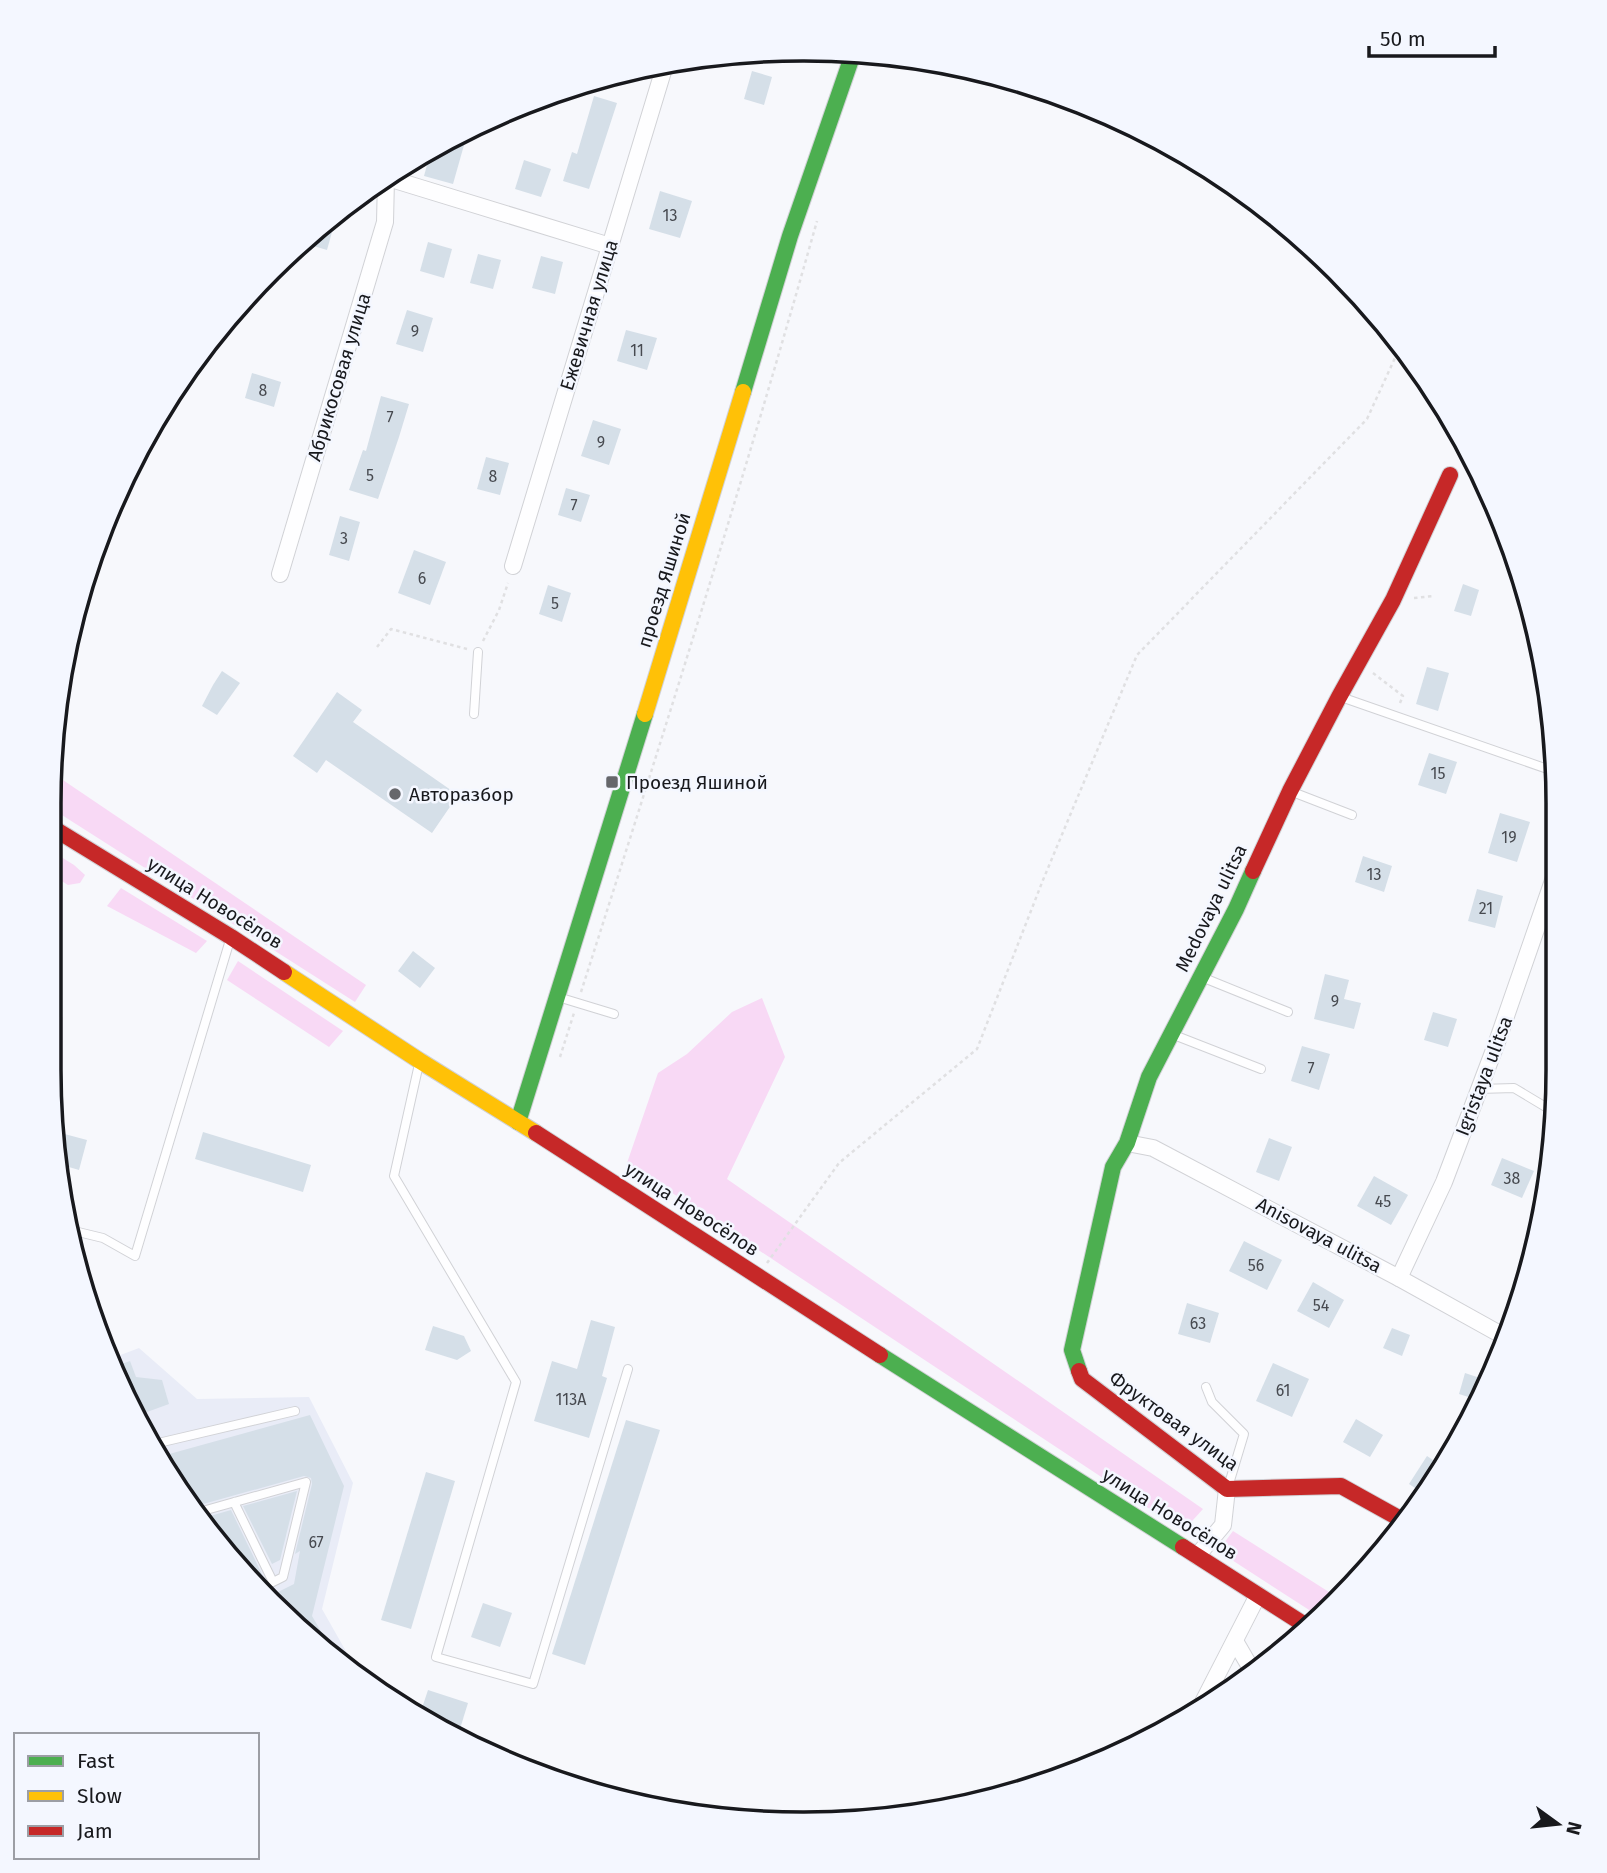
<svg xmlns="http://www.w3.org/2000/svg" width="1607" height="1873" font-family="'Fira Sans',sans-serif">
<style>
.built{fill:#e9ecf7}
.green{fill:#f8d9f5}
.building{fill:#d5dfe8}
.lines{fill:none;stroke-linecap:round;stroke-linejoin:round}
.lane-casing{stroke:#d1d2d6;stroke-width:10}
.street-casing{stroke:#d1d2d6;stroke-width:18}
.fast-casing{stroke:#d1d2d6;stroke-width:18}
.slow-casing{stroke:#d1d2d6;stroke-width:18}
.jam-casing{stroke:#d1d2d6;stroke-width:18}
.path{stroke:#e0e0e2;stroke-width:2.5;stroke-dasharray:3.5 3.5;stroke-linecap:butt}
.lane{stroke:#fefeff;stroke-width:8}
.street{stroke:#fefeff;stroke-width:16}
.fast{stroke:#4caf50;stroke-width:16}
.slow{stroke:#ffc107;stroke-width:16}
.jam{stroke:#c62828;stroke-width:16}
.poi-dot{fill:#66676b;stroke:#f4f7ff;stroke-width:2.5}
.labels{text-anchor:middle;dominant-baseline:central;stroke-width:5;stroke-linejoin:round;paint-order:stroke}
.number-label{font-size:16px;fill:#474a50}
.street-label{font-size:19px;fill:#18191d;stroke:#f4f7ff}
.poi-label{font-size:19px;fill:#18191d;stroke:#f4f7ff;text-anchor:start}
.rim{fill:none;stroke:#18191d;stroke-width:3.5}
</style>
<rect width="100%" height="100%" fill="#f7f8fc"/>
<!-- built -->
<path class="built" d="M139 1348 197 1399 309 1397 353 1483 322 1609 360 1676 237 1567 127 1404 110 1359Z"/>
<!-- green -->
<g class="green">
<path d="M54 774 366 985 355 1002 54 810Z"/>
<path d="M53 852 74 865 85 875 80 883 68 885 52 875Z"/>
<path d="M121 888 207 941 196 953 107 906Z"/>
<path d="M238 961 343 1031 329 1047 227 980Z"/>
<path d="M762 998 785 1057 727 1179 1203 1509 1183 1531 627 1163 658 1073 687 1054 732 1012Z"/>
<path d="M1233 1531 1340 1599 1320 1617 1218 1551Z"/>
</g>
<!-- building -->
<g class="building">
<path d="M752 71 772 77 764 105 744 99Z"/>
<path d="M594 96 617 103 589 189 563 181 572 152 577 154Z"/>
<path d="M468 131 453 184 424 176 432 147Z"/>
<path d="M524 160 551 169 541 197 515 189Z"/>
<path d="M660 191 692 201 680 238 649 229Z"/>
<path d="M337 214 327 250 300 242 306 236Z"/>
<path d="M428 242 452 249 444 278 420 271Z"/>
<path d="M478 254 501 260 493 289 470 283Z"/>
<path d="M541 256 563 262 555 294 532 288Z"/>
<path d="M407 310 433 318 423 352 396 344Z"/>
<path d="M626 330 657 338 647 370 617 361Z"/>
<path d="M252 373 281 382 274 407 245 398Z"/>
<path d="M381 396 409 404 399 437 378 499 349 490 363 450 366 451Z"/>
<path d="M593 420 621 429 609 465 581 456Z"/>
<path d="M486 457 509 463 500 495 477 489Z"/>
<path d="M566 488 590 495 581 522 558 515Z"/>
<path d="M340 516 360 522 349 561 329 555Z"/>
<path d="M414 550 446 562 430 605 398 593Z"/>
<path d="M1463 584 1479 590 1471 616 1454 611Z"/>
<path d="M548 585 571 593 562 622 539 614Z"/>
<path d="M1427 667 1449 673 1438 711 1416 704Z"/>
<path d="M222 671 240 683 217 715 202 706 213 685Z"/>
<path d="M337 692 362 710 353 722 458 795 432 833 326 760 317 773 293 756Z"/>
<path d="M1429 753 1457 762 1446 794 1418 785Z"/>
<path d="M1500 813 1530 822 1517 862 1488 853Z"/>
<path d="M1363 856 1392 866 1384 892 1355 882Z"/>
<path d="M1477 889 1503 896 1495 928 1468 921Z"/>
<path d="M413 951 435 968 420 988 398 971Z"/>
<path d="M1325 974 1349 980 1344 999 1361 1003 1354 1029 1314 1019Z"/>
<path d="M1433 1012 1457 1019 1448 1047 1424 1040Z"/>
<path d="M1302 1046 1330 1054 1319 1090 1291 1081Z"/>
<path d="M57 1132 87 1140 79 1170 62 1165Z"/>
<path d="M203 1132 311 1165 303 1192 195 1159Z"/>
<path d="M1269 1138 1292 1147 1279 1181 1256 1172Z"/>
<path d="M1502 1158 1534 1171 1522 1198 1491 1185Z"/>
<path d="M1374 1176 1408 1195 1391 1225 1357 1206Z"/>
<path d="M1244 1241 1282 1260 1267 1290 1229 1271Z"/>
<path d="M1313 1282 1344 1300 1329 1328 1297 1311Z"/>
<path d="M1187 1303 1219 1313 1210 1343 1178 1334Z"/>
<path d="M591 1320 615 1327 602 1376 607 1378 589 1438 534 1421 552 1361 577 1369Z"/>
<path d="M433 1326 464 1336 471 1351 457 1360 425 1350Z"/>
<path d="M1392 1328 1410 1335 1402 1356 1383 1348Z"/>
<path d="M130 1361 136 1377 162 1380 169 1404 136 1416 127 1404 113 1367Z"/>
<path d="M1273 1363 1309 1379 1292 1417 1256 1401Z"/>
<path d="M1465 1373 1489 1381 1478 1400 1459 1394Z"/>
<path d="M310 1415 344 1486 312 1616 329 1645 327 1646 237 1567 203 1518 231 1510 272 1595 294 1584 300 1551 295 1554 312 1484 311 1478 304 1476 196 1506 162 1456Z"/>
<path d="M1356 1419 1383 1435 1370 1457 1343 1442Z"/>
<path d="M626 1420 660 1430 585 1665 552 1654Z"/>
<path d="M1427 1456 1443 1467 1426 1495 1409 1484Z"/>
<path d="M426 1472 455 1481 411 1629 381 1620Z"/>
<path d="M297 1491 280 1560 272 1564 243 1506Z"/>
<path d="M483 1603 512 1613 500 1647 471 1637Z"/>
<path d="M428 1690 468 1703 459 1732 420 1714Z"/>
</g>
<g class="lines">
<!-- lane casing -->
<g class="lane-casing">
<g id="lane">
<path d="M1341 697 1556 772"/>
<path d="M474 714 478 652"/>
<path d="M1290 791 1352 815"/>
<path d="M1204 978 1288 1012"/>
<path d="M558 997 614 1014"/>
<path d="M1174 1035 1261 1069"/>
<path d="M419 1064 394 1176 516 1382 436 1657 533 1684 628 1369"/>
<path d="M1479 1089 1514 1088 1554 1112"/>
<path d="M70 1230 103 1238 135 1256 230 940"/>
<path d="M1206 1387 1212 1402 1244 1434 1228 1487"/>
<path d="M154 1444 295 1411"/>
<path d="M199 1512 306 1482 283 1577 273 1582 234 1502"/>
</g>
</g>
<!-- street casing -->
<g class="street-casing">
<g id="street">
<path d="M388 178 610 246"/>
<path d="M513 566 665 65"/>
<path d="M280 574 385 222 386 179"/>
<path d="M1127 1143 1153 1148 1399 1278 1507 1338"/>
<path d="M1399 1278 1444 1182 1497 1042 1557 869"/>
<path d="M1197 1556 1223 1525 1227 1489"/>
<path d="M1235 1641 1253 1672"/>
<path d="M1200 1708 1258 1595"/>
</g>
</g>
<!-- fast casing -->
<g class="fast-casing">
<g id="fast">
<path d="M743 392 790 236 854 51"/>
<path d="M518 1122 645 714"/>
<path d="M880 1355 1183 1547"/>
<path d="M1079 1371 1072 1350 1113 1167 1127 1143 1149 1077 1236 909 1253 871"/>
</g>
</g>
<!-- slow casing -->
<g class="slow-casing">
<g id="slow">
<path d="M645 714 743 392"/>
<path d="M284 972 420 1061 536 1133"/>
</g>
</g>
<!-- jam casing -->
<g class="jam-casing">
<g id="jam">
<path d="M53 828 231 937 284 972"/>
<path d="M1253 871 1290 791 1339 697 1393 600 1450 475"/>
<path d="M536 1133 880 1355"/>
<path d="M1079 1371 1082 1379 1227 1489 1341 1486 1404 1521"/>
<path d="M1183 1547 1308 1627"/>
</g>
</g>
<!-- path -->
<g class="path">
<path d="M1414 598 1434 596"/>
<path d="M483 641 499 610 508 583"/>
<path d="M377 647 391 629 467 649"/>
<path d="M1373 673 1403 696 1400 703"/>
<path d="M581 992C663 736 744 480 817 221"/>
<path d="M560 1057 574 1013"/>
<path d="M767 1263 839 1163 977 1049 1043 880 1137 655 1367 419 1400 347"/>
</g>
<!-- lane -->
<use href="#lane" class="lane"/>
<!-- street -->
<use href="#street" class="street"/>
<!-- fast -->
<use href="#fast" class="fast"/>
<!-- slow -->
<use href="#slow" class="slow"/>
<!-- jam -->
<use href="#jam" class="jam"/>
</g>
<!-- markers -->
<g class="poi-dot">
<rect x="605" y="775" width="14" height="14" rx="3.5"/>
<circle cx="395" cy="794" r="7"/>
</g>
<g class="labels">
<!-- number labels -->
<g class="number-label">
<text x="670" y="215">13</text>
<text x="415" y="331">9</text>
<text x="637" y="350">11</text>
<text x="263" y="390">8</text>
<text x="390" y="417">7</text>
<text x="601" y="442">9</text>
<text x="370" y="475">5</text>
<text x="493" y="476">8</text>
<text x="574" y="505">7</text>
<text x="344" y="538">3</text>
<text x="422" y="578">6</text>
<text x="555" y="603">5</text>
<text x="1438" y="773">15</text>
<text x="1509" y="837">19</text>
<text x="1374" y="874">13</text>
<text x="1486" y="908">21</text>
<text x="1335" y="1001">9</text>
<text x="1311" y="1068">7</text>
<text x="1512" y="1178">38</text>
<text x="1383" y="1201">45</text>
<text x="1256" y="1265">56</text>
<text x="1321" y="1305">54</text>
<text x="1198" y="1323">63</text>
<text x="1283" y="1390">61</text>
<text x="571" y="1399">113А</text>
<text x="316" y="1542">67</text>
</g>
<!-- street labels -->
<g class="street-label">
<text transform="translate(589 315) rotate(-73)">Ежевичная улица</text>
<text transform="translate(339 377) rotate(-73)">Абрикосовая улица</text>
<text transform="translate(664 580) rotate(-73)">проезд Яшиной</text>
<text transform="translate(215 903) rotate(32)">улица Новосёлов</text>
<text transform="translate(1211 908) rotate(-64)">Medovaya ulitsa</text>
<text transform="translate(1484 1076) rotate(-69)">Igristaya ulitsa</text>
<text transform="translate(692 1209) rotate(33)">улица Новосёлов</text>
<text transform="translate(1319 1235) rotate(28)">Anisovaya ulitsa</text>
<text transform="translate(1174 1421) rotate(36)">Фруктовая улица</text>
<text transform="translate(1170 1514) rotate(32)">улица Новосёлов</text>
</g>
<!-- poi labels -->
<g class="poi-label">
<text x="626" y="782">Проезд Яшиной</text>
<text x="409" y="794">Авторазбор</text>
</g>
</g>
<!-- crop -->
<path d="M0 0H1607V1873H0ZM803 61H804A742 742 0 0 1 1546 803V1070A742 742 0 0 1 804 1812H803A742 742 0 0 1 61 1070V803A742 742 0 0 1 803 61Z" fill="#f4f7ff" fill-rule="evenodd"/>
<path class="rim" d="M803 61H804A742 742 0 0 1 1546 803V1070A742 742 0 0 1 804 1812H803A742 742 0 0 1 61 1070V803A742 742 0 0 1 803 61Z"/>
<!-- legend -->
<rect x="14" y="1733" width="245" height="126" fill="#f4f7ff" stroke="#9c9ea5" stroke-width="2"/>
<rect x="28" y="1756" width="35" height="10" fill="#4caf50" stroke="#9c9ea5" stroke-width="2"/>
<text x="77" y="1768" font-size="21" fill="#18191d">Fast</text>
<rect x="28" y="1791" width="35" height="10" fill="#ffc107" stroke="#9c9ea5" stroke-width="2"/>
<text x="77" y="1803" font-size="21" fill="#18191d">Slow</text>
<rect x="28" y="1826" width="35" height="10" fill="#c62828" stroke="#9c9ea5" stroke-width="2"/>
<text x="77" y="1838" font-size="21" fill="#18191d">Jam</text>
<!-- north arrow -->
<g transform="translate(1558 1824) rotate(105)" stroke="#f4f7ff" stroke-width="5" paint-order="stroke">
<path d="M0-5L12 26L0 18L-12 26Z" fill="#18191d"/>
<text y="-10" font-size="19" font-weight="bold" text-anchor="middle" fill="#18191d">N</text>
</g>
<!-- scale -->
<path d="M1369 46v10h126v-10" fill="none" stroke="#18191d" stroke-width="3.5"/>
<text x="1380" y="46" font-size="21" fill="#18191d" stroke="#f4f7ff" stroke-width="5" paint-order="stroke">50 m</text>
</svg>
